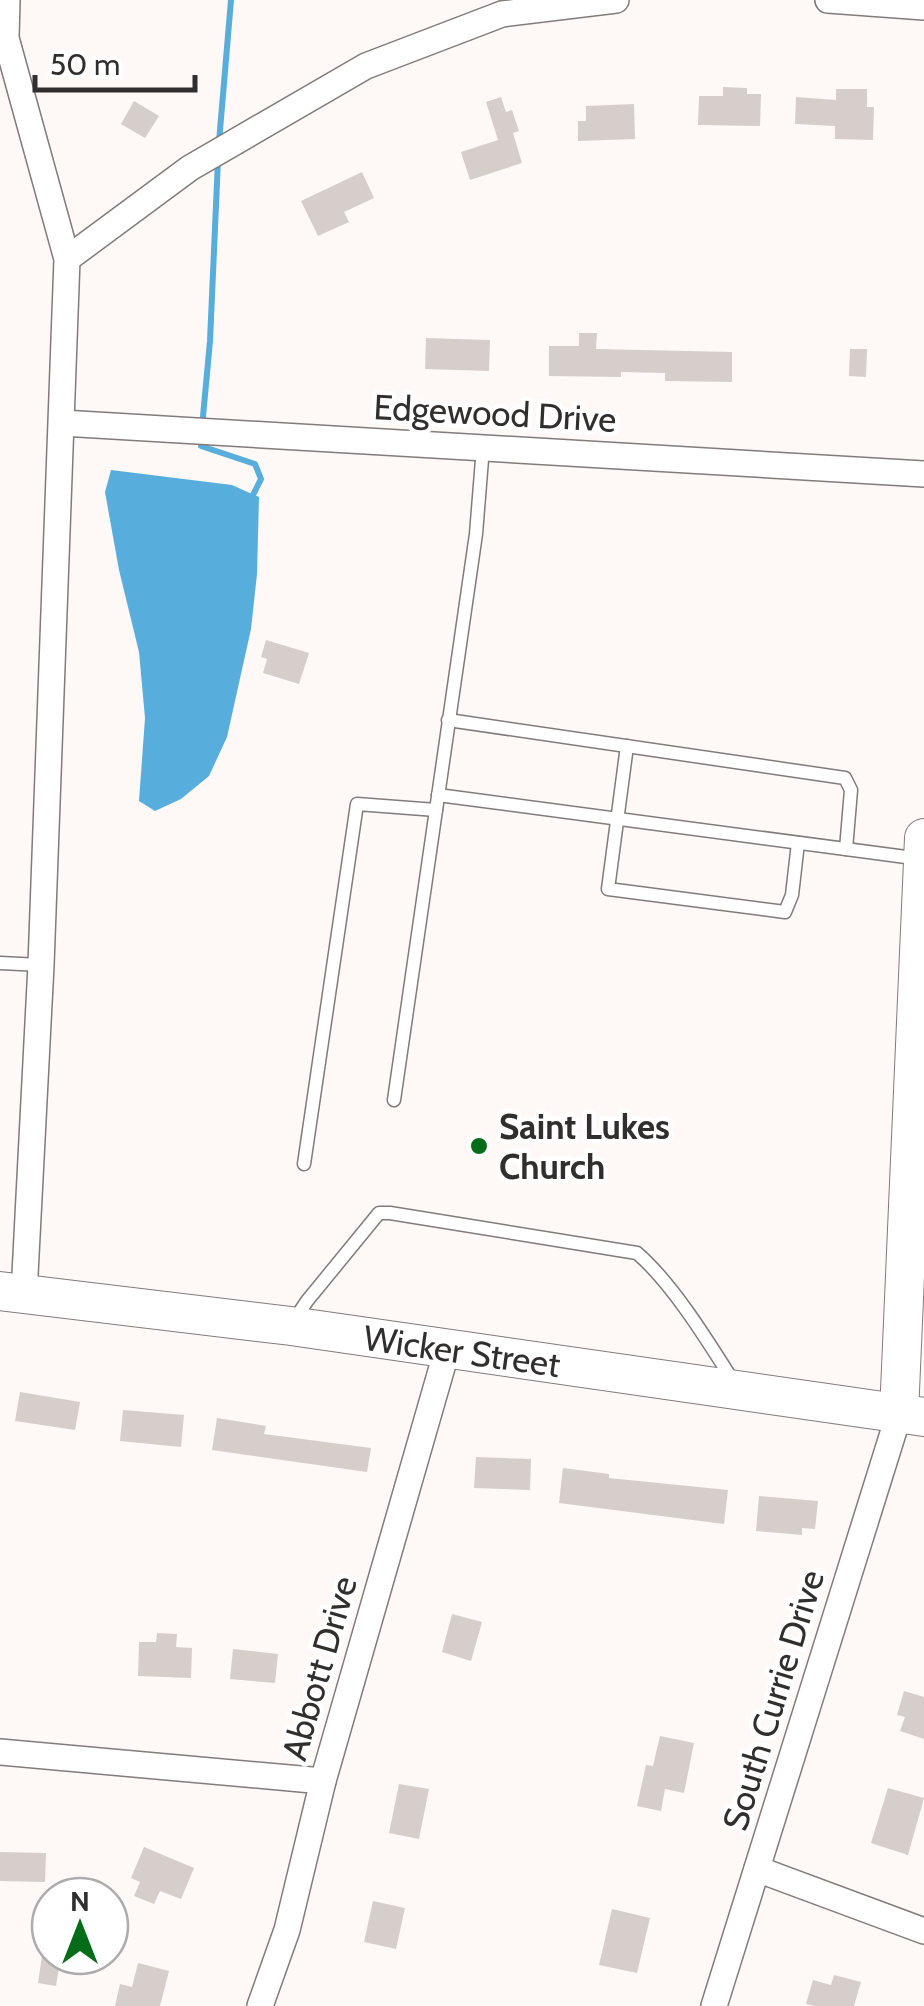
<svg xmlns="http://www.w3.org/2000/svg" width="924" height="2006" font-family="Cabin,sans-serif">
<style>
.water{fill:#57addc}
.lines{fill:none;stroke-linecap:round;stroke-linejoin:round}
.stream{stroke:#57addc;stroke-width:6}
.building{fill:#d5cecb}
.lane-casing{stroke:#817b79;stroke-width:15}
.street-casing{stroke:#817b79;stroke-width:28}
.secondary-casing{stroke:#817b79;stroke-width:40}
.lane{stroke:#fff;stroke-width:12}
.street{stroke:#fff;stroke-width:25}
.secondary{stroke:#fff;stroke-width:38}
.poi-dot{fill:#056c1a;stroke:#fff;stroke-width:4}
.labels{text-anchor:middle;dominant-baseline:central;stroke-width:9;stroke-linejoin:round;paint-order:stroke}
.street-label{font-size:35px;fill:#312f2e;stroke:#fff}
.poi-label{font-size:35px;font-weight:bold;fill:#312f2e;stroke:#fff;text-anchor:start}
</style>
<rect width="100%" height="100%" fill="#fef9f6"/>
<!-- water -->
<path class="water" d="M111 470 232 485 259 497 257 574 251 629 227 737 209 776 181 799 155 811 139 801 145 718 139 652 119 570 105 492Z"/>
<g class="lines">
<!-- stream -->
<g class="stream">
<path d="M219 142 231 0"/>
<path d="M202 427 210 341 218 160"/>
<path d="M201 439V446L255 464 261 479 253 495"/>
</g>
</g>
<!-- building -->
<g class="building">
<path d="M723 87 747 88V94H761L760 126 698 125 699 96H723Z"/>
<path d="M836 89H867V107H874L873 140 835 139V126L795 124 796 97 836 100Z"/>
<path d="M501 97 506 112 512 110 519 131 513 133 522 163 470 180 461 152 498 140 486 102Z"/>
<path d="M134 101 159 116 145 138 121 124Z"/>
<path d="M634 104 635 139 578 141V121H586V106Z"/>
<path d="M362 172 374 198 344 212 349 222 318 236 301 201Z"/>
<path d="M579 333H597L596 349 732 352V382L665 381V373L621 372V377L549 376V346H579Z"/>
<path d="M426 338 490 340 489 371 425 369Z"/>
<path d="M850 349H867L866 377 849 376Z"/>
<path d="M266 640 309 653 299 684 263 673 267 659 261 657Z"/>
<path d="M20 1392 80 1402 75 1430 15 1421Z"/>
<path d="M123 1410 184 1415 181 1447 120 1441Z"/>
<path d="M217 1418 266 1426 264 1434 371 1448 367 1472 212 1450Z"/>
<path d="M476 1457 531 1459 530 1490 474 1488Z"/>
<path d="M563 1468 609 1474V1478L728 1490 724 1524 559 1503Z"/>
<path d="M759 1496 818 1501 815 1529 802 1528V1535L756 1531Z"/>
<path d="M452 1614 482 1622 471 1661 442 1652Z"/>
<path d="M157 1633 177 1634 176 1647 192 1648 191 1678 138 1676 139 1642H156Z"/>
<path d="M233 1649 278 1654 275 1683 230 1679Z"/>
<path d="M904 1691 924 1697V1739L900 1731 905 1717 897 1715Z"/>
<path d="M660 1736 694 1743 684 1793 665 1789 661 1811 637 1806 646 1765 653 1766Z"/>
<path d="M399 1784 429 1789 419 1839 389 1833Z"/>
<path d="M888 1788 924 1798 908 1855 871 1843Z"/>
<path d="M144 1847 194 1868 181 1899 160 1891 154 1904 134 1896 140 1882 131 1878Z"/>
<path d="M0 1852 46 1853 45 1882 0 1881Z"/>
<path d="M373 1901 405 1908 396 1949 364 1942Z"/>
<path d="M612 1909 650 1918 637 1973 599 1965Z"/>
<path d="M42 1956H61L56 1986 38 1983Z"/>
<path d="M138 1963 169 1971 160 2006H115L120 1984 132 1987Z"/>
<path d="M834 1975 861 1982 854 2006H815L806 2004 813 1980 831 1985Z"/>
</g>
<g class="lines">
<!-- lane casing -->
<g class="lane-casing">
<g id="lane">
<path d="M448 720 845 778 851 790 846 849"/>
<path d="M627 746 608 889 785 912 792 895 798 843"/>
<path d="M438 795 921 859"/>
<path d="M0 963 41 965"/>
<path d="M394 1100 476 534 483 447"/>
<path d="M304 1164 357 804 436 810"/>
<path d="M295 1319 307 1301 379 1213H390L637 1253C673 1284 709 1343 735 1384"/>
</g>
</g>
<!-- street casing -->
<g class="street-casing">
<g id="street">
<path d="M7 0 6 38 67 259 41 965 24 1294"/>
<path d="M828 0 924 7"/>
<path d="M67 259 190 168 366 66 502 14 616 0"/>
<path d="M62 423 924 474"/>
<path d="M0 1752 323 1781"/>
<path d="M757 1869 924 1931"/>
<path d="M260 2006 287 1930 323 1781 447 1350"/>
<path d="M714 2006 899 1414"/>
</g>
</g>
<!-- secondary casing -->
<g class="secondary-casing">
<g id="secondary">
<path d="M0 1291 291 1326 924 1417"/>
<path d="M899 1414 924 838"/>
</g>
</g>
<!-- lane -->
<use href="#lane" class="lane"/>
<!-- street -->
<use href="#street" class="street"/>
<!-- secondary -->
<use href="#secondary" class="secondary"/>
</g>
<!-- markers -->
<circle class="poi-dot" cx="479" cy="1146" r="10"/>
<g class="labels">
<!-- street labels -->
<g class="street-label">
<text transform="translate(495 413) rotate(3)">Edgewood Drive</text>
<text transform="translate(462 1351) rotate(8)">Wicker Street</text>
<text transform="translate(319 1668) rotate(-74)">Abbott Drive</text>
<text transform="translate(773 1700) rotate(-73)">South Currie Drive</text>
</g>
<!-- poi labels -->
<g class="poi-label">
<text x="499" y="1126">Saint Lukes<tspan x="499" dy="40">Church</tspan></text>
</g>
</g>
<!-- north arrow -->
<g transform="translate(80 1926)"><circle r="48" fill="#ffffff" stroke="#adacab" stroke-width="2.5"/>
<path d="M0-8L18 38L0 25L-18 38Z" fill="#056c1a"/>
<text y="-15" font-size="28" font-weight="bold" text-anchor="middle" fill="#312f2e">N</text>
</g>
<!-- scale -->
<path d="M35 75v15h160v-15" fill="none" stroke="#312f2e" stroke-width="5"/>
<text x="50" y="75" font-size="30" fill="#312f2e" stroke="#ffffff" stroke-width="8" paint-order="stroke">50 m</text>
</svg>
